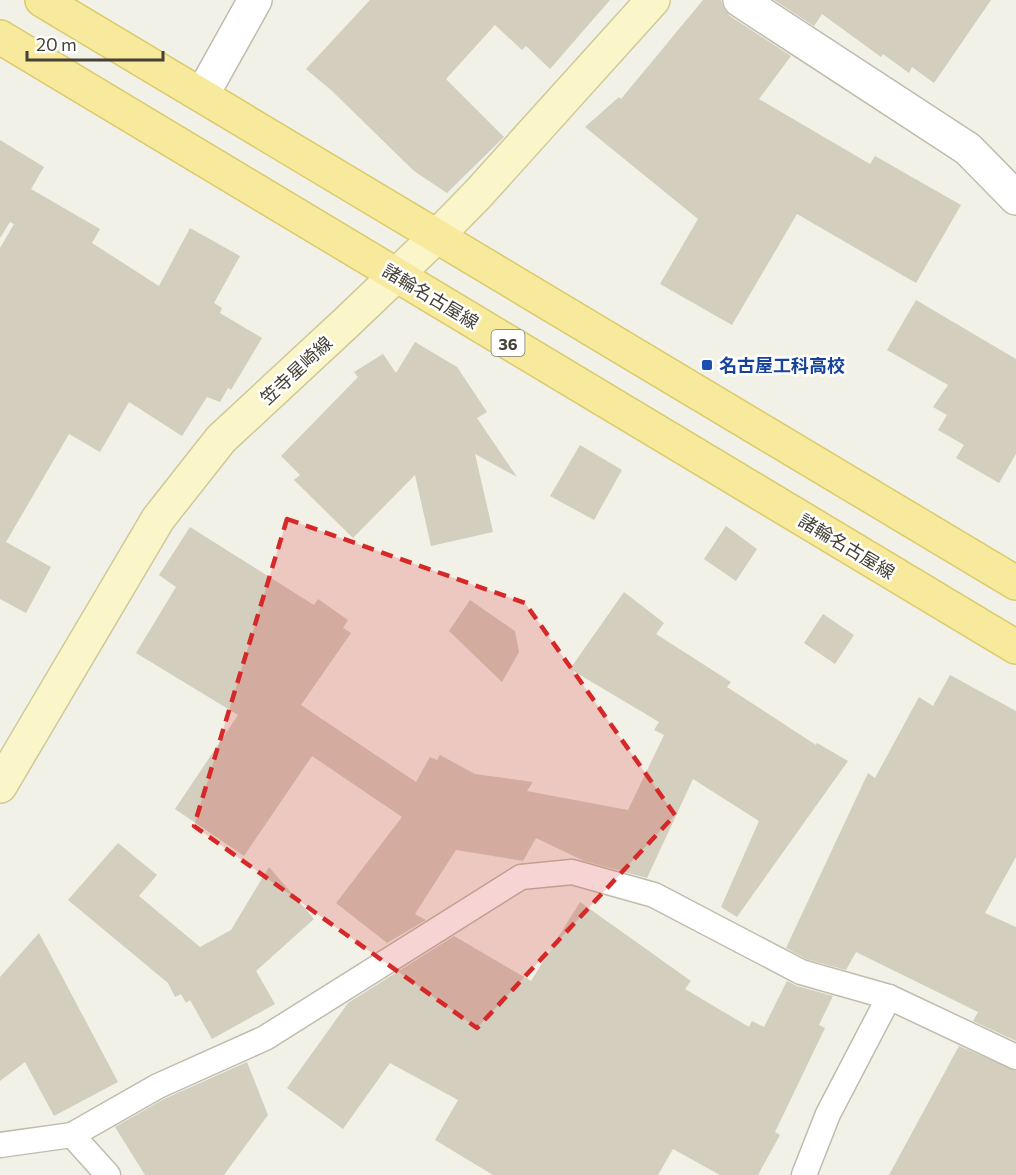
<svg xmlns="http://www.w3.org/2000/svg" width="1016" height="1175" font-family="Commissioner,'Noto Sans JP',sans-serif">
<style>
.building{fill:#d3cebd}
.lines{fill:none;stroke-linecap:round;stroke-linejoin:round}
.lane-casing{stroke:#c0bcad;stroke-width:27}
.street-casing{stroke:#c0bcad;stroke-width:36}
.secondary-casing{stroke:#cfc99a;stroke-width:36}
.primary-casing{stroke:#dbca6c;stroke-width:36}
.lane{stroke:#fff;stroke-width:24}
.street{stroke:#fff;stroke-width:33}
.secondary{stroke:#fbf6c9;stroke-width:33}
.primary{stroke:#f7ea9c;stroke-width:33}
.marked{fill:#d62828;fill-opacity:0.2;stroke:#d62828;stroke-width:4.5;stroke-dasharray:12 8;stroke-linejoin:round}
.transit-dot{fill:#1a4fb4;stroke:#fff;stroke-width:2}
.labels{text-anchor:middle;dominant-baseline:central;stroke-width:5;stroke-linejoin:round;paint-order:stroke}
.shield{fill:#fff;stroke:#7d7a73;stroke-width:1.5}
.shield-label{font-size:16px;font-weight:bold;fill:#454137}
.street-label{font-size:18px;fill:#454137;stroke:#fff}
.transit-label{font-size:18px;font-weight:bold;fill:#164399;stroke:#fff;text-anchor:start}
</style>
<rect width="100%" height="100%" fill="#f2f1e7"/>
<!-- building -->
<g class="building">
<path d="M370 0H610L550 69 526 46 522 50 495 25 446 79 504 137 447 193 414 171 332 91 306 69Z"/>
<path d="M703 0H721L724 9 730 16 791 56 759 99 870 164 875 156 961 205 916 283 797 214 732 325 660 284 698 219 585 127 619 97 621 99Z"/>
<path d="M774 0H991L934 83 912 67 909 73 883 54 881 57 822 14 814 26Z"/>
<path d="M0 140 44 167 31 189 100 229 92 243 159 286 190 228 240 256 214 303 222 308 220 313 262 338 231 390 228 388 220 402 207 397 182 436 129 402 100 452 69 434 6 542 51 567 26 613 0 599V248L14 224 10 222 0 238Z"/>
<path d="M916 300 1016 359V454L999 483 956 458 964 445 938 430 947 415 933 407 948 385 887 350Z"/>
<path d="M415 342 457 367 487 412 477 418 517 477 475 454 493 532 431 546 415 475 353 538 294 480 300 475 281 456 358 377 354 372 383 354 396 373Z"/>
<path d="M580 445 622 470 594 520 550 496Z"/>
<path d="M726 526 757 549 736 581 704 559Z"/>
<path d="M190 527 314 605 318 599 348 620 343 628 351 633 301 705 416 782 430 757 437 760 440 755 475 774 533 782 527 791 628 810 664 735 654 730 659 722 570 669 624 592 664 623 656 634 731 682 727 687 816 745 817 743 848 761 737 917 721 907 759 821 693 779 647 878 584 861 536 838 523 861 456 850 415 914 426 920 387 943 336 903 402 817 312 756 244 856 175 809 238 715 136 653 176 587 159 575Z"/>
<path d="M470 600 515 631 519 652 502 682 449 631Z"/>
<path d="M823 614 854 635 835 664 804 643Z"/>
<path d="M950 675 1016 711V857L985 913 1016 927V1041L973 1021 978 1012 856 952 846 970 806 959 786 948 868 773 875 778 919 697 933 706Z"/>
<path d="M118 843 157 875 139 896 200 947 231 930 269 867 314 919 256 971 275 1004 212 1039 190 1000 186 1003 181 994 175 997 168 983 68 900Z"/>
<path d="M580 902 691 981 685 989 749 1027 752 1021 764 1027 787 981 797 986 833 996 819 1025 825 1028 775 1132 780 1135 758 1175H720L673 1149 658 1175H493L435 1140 458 1100 390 1063 343 1129 287 1088 348 1003 454 936 531 981Z"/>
<path d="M39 933 118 1082 54 1116 25 1062 0 1081V977Z"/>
<path d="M959 1046 1016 1071V1175H889Z"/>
<path d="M247 1062 268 1115 224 1175H145L115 1127 164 1099Z"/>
</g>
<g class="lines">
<!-- lane casing -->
<g class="lane-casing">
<g id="lane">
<path d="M72 1135 108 1175"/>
<path d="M0 1145 72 1135 158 1086 265 1038 521 877 572 872 654 895 801 972 889 997 1016 1057"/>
<path d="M804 1175 828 1114 889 997"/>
</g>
</g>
<!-- street casing -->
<g class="street-casing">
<g id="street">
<path d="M740 0 968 149 1016 198"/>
<path d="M202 95 255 0"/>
</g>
</g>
<!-- secondary casing -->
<g class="secondary-casing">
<path id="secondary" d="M0 786 158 519 221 439 346 323 436 237 478 194 653 0"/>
</g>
<!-- primary casing -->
<g class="primary-casing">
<g id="primary">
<path d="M42 0 1016 583"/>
<path d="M0 37 1016 647"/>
</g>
</g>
<!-- lane -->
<use href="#lane" class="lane"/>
<!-- street -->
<use href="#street" class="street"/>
<!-- secondary -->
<use href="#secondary" class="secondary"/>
<!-- primary -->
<use href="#primary" class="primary"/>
</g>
<!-- marked area -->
<path class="marked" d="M287 519 525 603 675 815 477 1028 194 826Z"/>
<!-- markers -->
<rect class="transit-dot" x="701" y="359" width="12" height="12" rx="3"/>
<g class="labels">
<!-- shield labels -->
<rect class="shield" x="491.5" y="330" width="33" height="26" rx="4.5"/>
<g class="shield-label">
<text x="508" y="343">36</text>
</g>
<!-- street labels -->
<g class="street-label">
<text transform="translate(431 296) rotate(31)">諸輪名古屋線</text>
<text transform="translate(296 370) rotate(-43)">笠寺星崎線</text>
<text transform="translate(847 546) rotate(31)">諸輪名古屋線</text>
</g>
<!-- transit labels -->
<g class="transit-label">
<text x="719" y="365">名古屋工科高校</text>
</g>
</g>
<!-- scale -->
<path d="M27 51v9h136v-9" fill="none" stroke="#454137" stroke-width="3"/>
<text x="36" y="51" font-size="18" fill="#454137" stroke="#ffffff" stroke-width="4.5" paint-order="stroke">20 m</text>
</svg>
